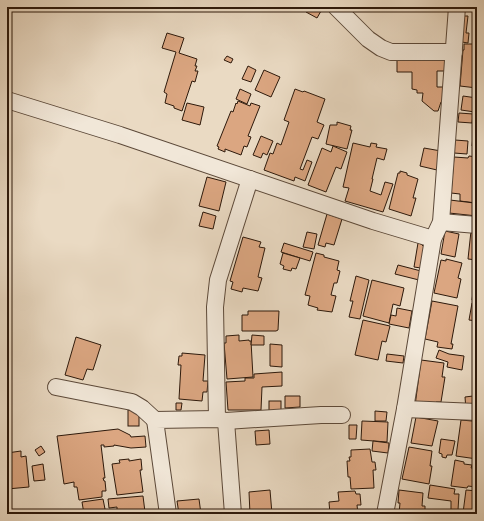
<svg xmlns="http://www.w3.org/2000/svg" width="484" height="521" font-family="'IM FELL English',serif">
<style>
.building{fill:#dba681;stroke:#2d190b}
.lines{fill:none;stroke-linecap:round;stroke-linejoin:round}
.street-casing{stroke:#5c4939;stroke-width:18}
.street{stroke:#f1e7d8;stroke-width:16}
</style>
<rect width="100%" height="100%" fill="#eadac3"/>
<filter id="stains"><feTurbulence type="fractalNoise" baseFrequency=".005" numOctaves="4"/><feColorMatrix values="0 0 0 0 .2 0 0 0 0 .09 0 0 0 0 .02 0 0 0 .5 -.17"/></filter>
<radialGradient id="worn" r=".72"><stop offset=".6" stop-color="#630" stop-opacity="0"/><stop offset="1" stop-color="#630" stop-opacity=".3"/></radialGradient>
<!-- building -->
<g class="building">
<path d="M309 7H314L321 11 317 18 306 12Z"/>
<path d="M464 16H468L466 33H469L468 43 462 42Z"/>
<path d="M167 33 184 38 179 53 197 59 195 66H197L195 71H198L195 82 192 81 182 111 174 108V106L165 103 167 94 164 92 176 52 162 48Z"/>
<path d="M477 37V88L460 86 463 50H464V44H476Z"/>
<path d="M227 56 233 59 231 63 224 60Z"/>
<path d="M397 59 448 60V71H437V87H447L446 103 441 102 438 111H434L422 101 423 93H417V90L412 89V72H397Z"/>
<path d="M248 66 256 70 251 82 242 79Z"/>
<path d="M264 70 280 77 271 97 255 90Z"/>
<path d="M240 89 251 94 247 104 236 99Z"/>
<path d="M295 89 303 92 304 91 325 99 317 122 324 125 318 139 312 137 300 169 303 170 307 160 312 162 305 181 295 177 294 181 264 170 270 153 273 154 277 143 281 145 289 122 284 120Z"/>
<path d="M463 96 477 98 475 112 461 110Z"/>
<path d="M238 101 250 106 251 103 260 106 248 136 251 137 247 147 244 146 241 155 225 149V152L218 149 219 147 217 146 231 111 233 112 236 103 237 104Z"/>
<path d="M187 103 204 107 200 125 182 120Z"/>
<path d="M459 113 473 114 472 123 458 122Z"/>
<path d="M337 122 351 126 350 130H352L347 149 326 144 330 125H337Z"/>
<path d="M261 136 273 141 267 155 263 153 261 158 253 155Z"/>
<path d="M473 136 477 137V149H473L474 146H472Z"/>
<path d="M455 140 468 141 467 154 454 153Z"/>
<path d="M353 143 370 147 371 143 377 144 376 147 387 149 384 160 377 158 372 179H373L370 191 381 195 385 182 393 184 383 212 345 201 349 188 343 187Z"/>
<path d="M333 146 347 152 341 169 336 167 326 192 308 185 322 148 331 152Z"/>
<path d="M424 148 441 151 437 170 420 166Z"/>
<path d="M469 156 477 157 476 203 460 201V194L451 193 454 157 468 158Z"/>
<path d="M400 171 407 173V175L418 179 413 198H416L411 216 389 209 398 173H400Z"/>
<path d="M207 177 226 182 219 211 199 206Z"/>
<path d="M450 200 474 203V206L477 207V216L449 213Z"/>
<path d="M203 212 216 216 213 229 199 226Z"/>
<path d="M327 214 342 219 334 245 326 243 325 247 318 245Z"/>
<path d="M445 231 459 234 455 257 441 254Z"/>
<path d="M471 231H477V262V260L468 259Z"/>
<path d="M307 232 317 234 314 249 303 247Z"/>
<path d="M243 237 261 242 259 247 265 248 258 277 262 278 258 291 243 288 242 292 231 289 233 282 230 281Z"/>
<path d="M284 243 313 252 310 261 281 252Z"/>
<path d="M418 243 421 244 425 248 421 268 414 267Z"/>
<path d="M283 253 300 258 296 269 292 268 291 271 283 269 284 266 280 264Z"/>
<path d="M316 253 324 255V257L339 261 337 270 340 271 337 283H334L331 295 336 296 332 312 317 310 318 308 308 305 310 296 305 295Z"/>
<path d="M446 259 462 263 458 278 461 279 457 298 434 293 441 260 446 261Z"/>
<path d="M398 265 421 271 419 280 395 274Z"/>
<path d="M356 276 369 280 360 319 349 317 353 301H350Z"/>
<path d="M372 280 404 288 400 306 393 304 389 323 363 316Z"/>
<path d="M477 282V302L472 300 474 284H476Z"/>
<path d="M432 301 458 306 451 344H453L452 349 437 347 438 342 425 339Z"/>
<path d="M472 303 477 304V321L469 320Z"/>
<path d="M397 308 412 311 409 328 389 324 391 315 396 316Z"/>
<path d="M248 311H279L278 330 276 331H242V315H248Z"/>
<path d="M363 320 390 326 386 342 382 341 378 360 355 355Z"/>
<path d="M239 335V341L249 340V341H251L253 377 227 379 224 343H226V336Z"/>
<path d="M252 335 264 336V345H251Z"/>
<path d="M76 337 101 345 93 370 87 369 83 380 65 375Z"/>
<path d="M270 344 282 345V367L270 366Z"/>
<path d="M439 350 449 354 464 356 462 370 447 367 448 362 436 358Z"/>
<path d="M182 353 205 355 203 381H208L207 392H203L202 401 179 399 181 365H178L179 356H182Z"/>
<path d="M387 354 404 356 403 363 386 361Z"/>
<path d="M421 360 444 363 442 377H445L441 402H436L435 408 415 406Z"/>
<path d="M282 372V386L262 387 261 410H228L226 382 245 381V378H254V374Z"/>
<path d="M473 393H477V409L466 410 465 397 473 396Z"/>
<path d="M285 396H300V407L285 408Z"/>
<rect x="269" y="401" width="12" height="10"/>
<path d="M176 403H182L181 410H176Z"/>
<rect x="128" y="410" width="11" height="16"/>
<path d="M375 411 387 412 386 421H375Z"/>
<path d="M416 417 438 421 432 446 411 443Z"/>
<path d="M473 419 477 420V459L456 456 461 420 472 421Z"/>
<path d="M362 421 388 422 387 442 361 440Z"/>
<path d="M349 425H357L356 439H349Z"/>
<path d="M118 429 130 435 131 437 145 436 146 447 131 448 114 445V446L104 447V445H101L105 478H103L104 481H105L106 491H102V497L79 500 77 487H74V482L64 484 57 436Z"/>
<path d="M269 430 270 444 256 445 255 431Z"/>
<path d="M441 439 455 441 452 455H447L446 458 442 457V454L439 453Z"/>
<path d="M373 441 389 443 388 453 372 451Z"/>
<path d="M41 446 45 452 39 456 35 450Z"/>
<path d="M409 447 432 451 430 466H432L429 484 402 479Z"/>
<path d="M370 449 372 462H375L376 470H373L374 488 351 489 350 477H348L347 461H350L349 457H351V450Z"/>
<path d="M21 451V457L26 456 29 487 7 489V453Z"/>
<path d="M129 459V461L141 459 142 470H140L143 492 117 495 112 464 120 463 119 460Z"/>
<path d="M455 460 464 462V464L472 465 471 468H477V486L476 487 468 486 467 488 451 486Z"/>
<path d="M43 464 45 480 34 481 32 466Z"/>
<path d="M430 485 455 489 454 494H459L458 510H451V501L428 498Z"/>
<path d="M270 490 272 514H250L249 492Z"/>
<path d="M399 490 423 493 422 506H425V514H399L400 503H398Z"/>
<path d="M466 490 477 491V514L463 513Z"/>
<path d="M355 491 356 494H360L361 505H357L358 514H330L329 502 339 501 338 492Z"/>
<path d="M143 496 145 512 150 511 151 514H123L122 510 117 511V507L109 508 108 499Z"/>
<path d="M103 499 106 514H84L82 502Z"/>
<path d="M199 499 201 514H179L177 501Z"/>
</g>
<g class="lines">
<!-- street casing -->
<g class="street-casing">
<g id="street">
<path d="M336 7 368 39 381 48 391 52H454"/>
<path d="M7 100 120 135 373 221 433 239"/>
<path d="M441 222 477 225"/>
<path d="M56 387 132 402 142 408 155 420"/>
<path d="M405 409 477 412"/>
<path d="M217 419 215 307 218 280 250 179"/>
<path d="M226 421 321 415H342"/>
<path d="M168 514 155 420 217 419 226 421 233 514"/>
<path d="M385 514 405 409 433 239 441 222 457 7"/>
</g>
</g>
<!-- street -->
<use href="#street" class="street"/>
</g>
<!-- margin -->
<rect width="484" height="521" fill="none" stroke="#eadac3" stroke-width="24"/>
<rect x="8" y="8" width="468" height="505" fill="none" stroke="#2d190b" stroke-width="2"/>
<rect x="12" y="12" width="460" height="497" fill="none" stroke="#2d190b"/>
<rect width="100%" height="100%" filter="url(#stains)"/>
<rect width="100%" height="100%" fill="url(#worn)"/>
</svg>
